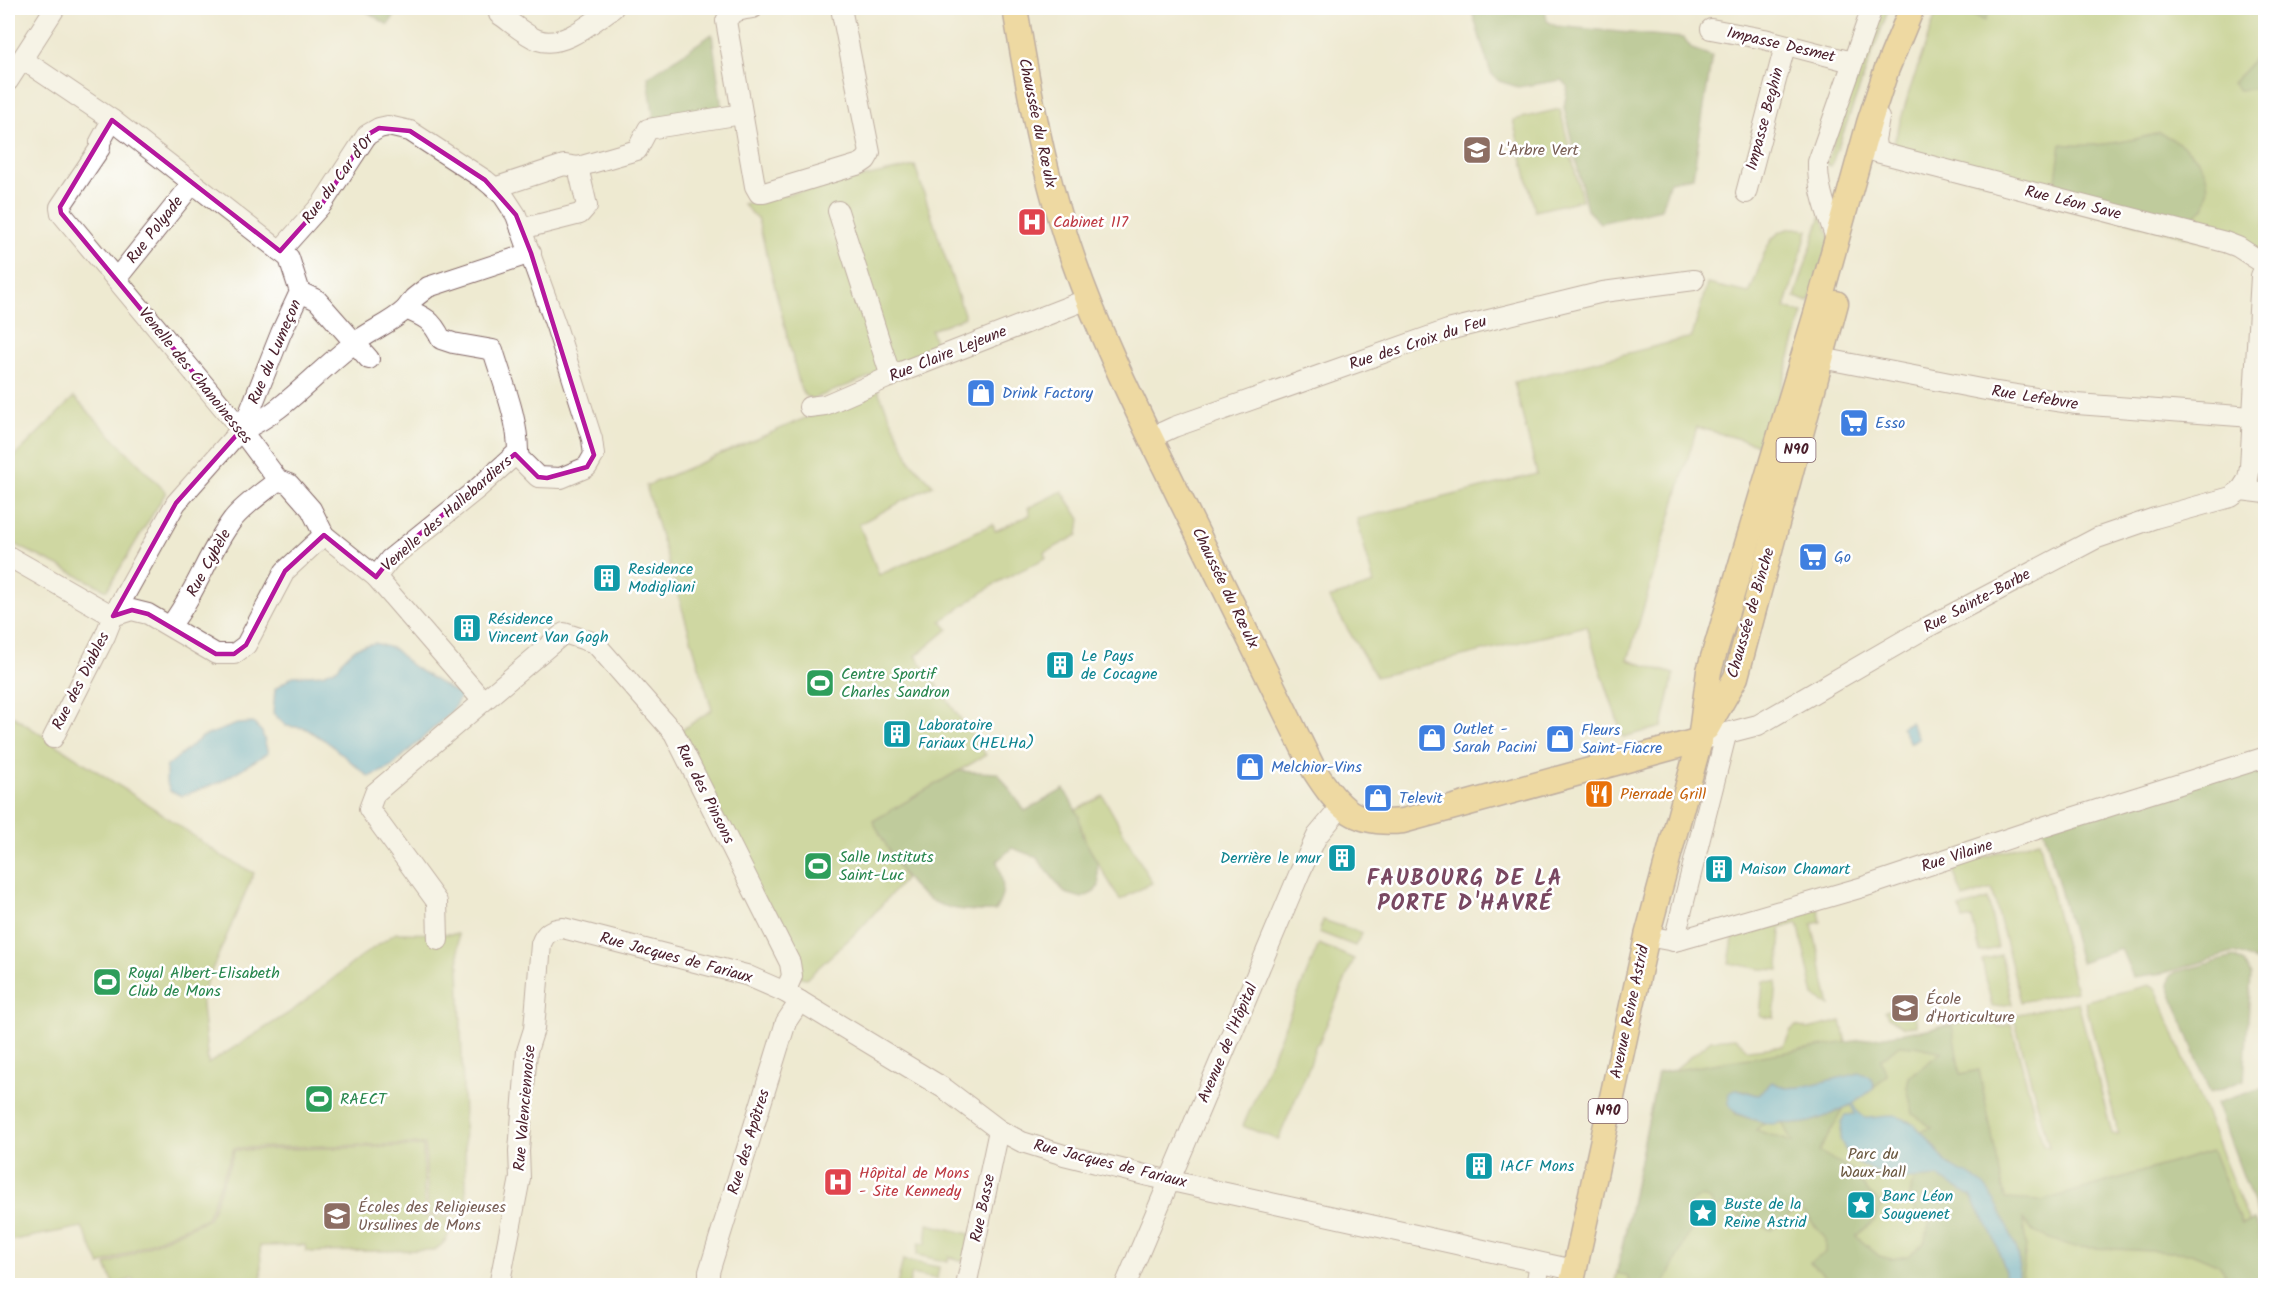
<svg xmlns="http://www.w3.org/2000/svg" width="2273" height="1293" font-family="Kalam,sans-serif">
<style>
.green{fill:#a8c167;stroke:#797049;stroke-width:1.5}
.forest{fill:#86a75c;stroke:#686344;stroke-width:1.5}
.water{fill:#55acd2;stroke:#50667e;stroke-width:1.5}
.lines{fill:none;stroke-linecap:round;stroke-linejoin:round}
.minor-casing{stroke:#836665;stroke-width:22}
.major-casing{stroke:#836665;stroke-width:27}
.minor{stroke:#fff;stroke-width:20}
.major{stroke:#edc569;stroke-width:24}
.marked{fill:none;stroke:#b5179e;stroke-width:4.5;stroke-linejoin:round}
.labels{text-anchor:middle;dominant-baseline:central;stroke-width:5;stroke-linejoin:round;paint-order:stroke}
.shield{fill:#fff;stroke:#80626b;stroke-width:1.5}
.shield-label{font-size:15px;font-weight:bold;fill:#4a1f2b}
.street-label{font-size:16px;fill:#4a1f2b;stroke:#fff}
.education-label{font-size:16px;fill:#785e54;stroke:#fff;text-anchor:start}
.health-label{font-size:16px;fill:#be3a42;stroke:#fff;text-anchor:start}
.shop-label{font-size:16px;fill:#366cbe;stroke:#fff;text-anchor:start}
.culture-label{font-size:16px;fill:#0d838f;stroke:#fff;text-anchor:start}
.leisure-label{font-size:16px;fill:#27864d;stroke:#fff;text-anchor:start}
.food-label{font-size:16px;fill:#c56008;stroke:#fff;text-anchor:start}
.park-label{font-size:16px;fill:#6b5840;stroke:#fff}
.district-label{font-size:22px;font-weight:bold;letter-spacing:1.5px;fill:#794862;stroke:#fff}
</style>
<rect width="100%" height="100%" fill="#fff"/>
<filter id="ink" filterUnits="userSpaceOnUse"><feTurbulence type="fractalNoise" baseFrequency=".0167" numOctaves="2"/><feDisplacementMap in="SourceGraphic" scale="12" xChannelSelector="R" yChannelSelector="G"/><feConvolveMatrix kernelMatrix="1 2 1 2 8 2 1 2 1" color-interpolation-filters="sRGB"/></filter>
<filter id="wash" filterUnits="userSpaceOnUse"><feTurbulence type="fractalNoise" baseFrequency=".008" numOctaves="4" result="noise"/><feDisplacementMap in="SourceGraphic" scale="24" xChannelSelector="R" yChannelSelector="G"/><feGaussianBlur stdDeviation="1.35" result="paint"/><feColorMatrix in="noise" values="0 0 0 0 0 0 0 0 0 0 0 0 0 0 0 0 0 1.4 0 .05"/><feComposite in="paint" operator="in"/></filter>
<g filter="url(#wash)">
<rect width="100%" height="100%" fill="#eeead1"/>
<!-- green -->
<g class="green">
<path d="M1881 8H1889L1831 166 1826 164Z"/>
<path d="M1938 8H2265V265L2253 255 1890 156 1909 92Z"/>
<path d="M1560 109 1582 200 1535 211 1513 120Z"/>
<path d="M915 166 965 317 931 330 938 350 813 399 805 396 800 387 758 220 743 204Z"/>
<path d="M1821 215 1831 239 1809 302 1795 297Z"/>
<path d="M1795 228 1808 230 1785 308 1803 313 1764 446 1697 427 1628 660 1674 674 1662 727 1623 737 1586 626 1376 677 1329 598 1374 584 1357 519 1537 474 1514 382 1692 337 1707 284 1749 293C1762 270 1762 229 1795 228Z"/>
<path d="M875 384 911 462 933 485 859 524 879 575 993 524 995 531 1030 515 1028 508 1062 491 1080 519 1078 535 1044 553 1046 558 998 582 941 621 948 629 916 656 986 755 873 821 905 879 860 929 807 978 792 976 680 731 712 710 646 486 817 413Z"/>
<path d="M74 397 166 492 107 590 8 541V463Z"/>
<path d="M8 713 161 813 222 856 254 873 201 995 208 1064 292 1011 363 955 396 933 458 934 467 1213 428 1214 425 1144 234 1148 207 1218 100 1265 82 1227 8 1241Z"/>
<path d="M1103 796 1152 883 1120 900 1086 843 1076 810Z"/>
<path d="M2039 840 2076 991 2021 1002 1992 889 1963 898 1952 867Z"/>
<path d="M1988 899 1998 948 1980 952 1972 918 1963 920 1960 908Z"/>
<path d="M1818 908 1821 922 1812 924 1830 1006 1814 996 1798 923 1781 928 1779 970 1761 969 1729 963 1734 932Z"/>
<path d="M1323 920 1362 933 1355 946 1319 932Z"/>
<path d="M1319 944 1354 959 1319 1043 1316 1044 1310 1065 1278 1140 1243 1126Z"/>
<path d="M2001 955 2012 1004 1992 1007 1982 960Z"/>
<path d="M1763 981 1777 982 1774 1018 1760 1017Z"/>
<path d="M2149 985 2156 989 2249 1222 2241 1224 2212 1152 2191 1252 2217 1264 2234 1285 1614 1286 1658 1073 1674 1070 1711 1040 1735 1038 1748 1050 1784 1046 1791 1030 1796 1026 1808 1029 1841 1021 1846 1043 1996 1017 1998 1027 2011 1024 2043 1145 2049 1147 2013 1015 2078 1002 2112 1134 2119 1135 2085 1001Z"/>
<path d="M1913 1005 1917 1026 1904 1027 1888 1017 1885 1011Z"/>
<path d="M423 1146 425 1217H449C449 1234 451 1240 434 1250L313 1252 306 1251 305 1245 260 1246 262 1285 135 1286 133 1279 114 1285 106 1265 209 1219 235 1150Z"/>
<path d="M928 1224 970 1234 964 1261 949 1257 948 1262 917 1255 919 1243 926 1244Z"/>
<path d="M903 1260 939 1267 937 1279 912 1274 909 1285H897Z"/>
</g>
<!-- forest -->
<g class="forest">
<path d="M361 8H400L388 25Z"/>
<path d="M1471 8H1545L1547 21 1556 26 1684 38 1692 49 1712 56 1693 177 1670 181 1661 209 1600 223 1587 210 1564 107 1568 86 1562 80 1518 87 1499 81 1491 73 1485 55Z"/>
<path d="M1957 8H1989L1985 21Z"/>
<path d="M712 34 723 117 656 134 648 77Z"/>
<path d="M2263 44 2265 45V88L2239 90 2232 83 2245 70Z"/>
<path d="M2159 133C2184 143 2212 163 2207 194 2206 199 2206 204 2204 208 2200 212 2194 216 2189 220L2055 187 2061 144C2094 148 2127 142 2159 133Z"/>
<path d="M2265 757V965C2254 961 2245 955 2233 953L2164 973 2133 977 2121 949 2080 962 2043 827Z"/>
<path d="M958 771 998 773 1025 811 1064 789 1079 816 1082 835 1097 862 1099 886 1093 893 1082 898 1065 893 1036 857 1012 848 997 861C1003 881 1007 892 995 911 916 914 907 883 873 821Z"/>
<path d="M2234 957 2244 963 2251 975 2244 1080 2210 1093 2168 984 2170 976 2176 972Z"/>
<path d="M1952 1025 1960 1074 1979 1070 2005 1199 2042 1201 2212 1151 2241 1224 2254 1220 2260 1231 2258 1235 2266 1250 2265 1285H2234L2217 1264 2191 1253 2075 1247 2050 1239 2034 1232 2023 1219 2026 1247 2021 1285H2017L2019 1259 2017 1250 1989 1192 1948 1164 1921 1131 1932 1128 1913 1114 1907 1087 1909 1077 1942 1052 1914 1046 1899 1045 1881 1060 1887 1075 1873 1089 1874 1084 1860 1073 1801 1087 1785 1088 1772 1082 1758 1095C1747 1094 1747 1087 1733 1091L1728 1103 1736 1114 1764 1123 1756 1130 1792 1142 1782 1122C1803 1128 1825 1117 1844 1108L1819 1152 1851 1169 1869 1193 1882 1205 1874 1221 1856 1236 1879 1256 1891 1259 1908 1256 1924 1243 1930 1222 1918 1214 1909 1201 1912 1184 1918 1177H1938L1966 1191 1976 1202 1993 1236 2005 1269 2004 1285H1836L1810 1263 1825 1253V1238L1800 1207 1771 1230 1741 1218 1728 1203 1715 1209 1711 1201C1703 1195 1694 1197 1689 1206V1215L1695 1222 1663 1285H1631L1627 1276 1617 1273 1658 1073Z"/>
<path d="M2265 1087H2266L2265 1219H2259L2216 1103Z"/>
</g>
<!-- water -->
<g class="water">
<path d="M375 643 394 649 412 666 461 696 451 712 390 768 369 777 326 741 305 728 286 726 273 713 275 689 293 676 322 674 338 668 343 659 358 647Z"/>
<path d="M1910 722 1919 738 1910 743 1901 727Z"/>
<path d="M253 723 262 732 268 753 220 782 182 796 170 791 166 781V767L202 737 237 724Z"/>
<path d="M1860 1073 1869 1076 1874 1084 1873 1089 1853 1104 1857 1111 1865 1118C1874 1118 1883 1116 1893 1116 1919 1119 1931 1146 1947 1163 1955 1172 1970 1173 1979 1181 1996 1194 2008 1230 2017 1250L2019 1259 2017 1285H2004L2005 1269 1993 1236 1971 1196 1938 1177 1910 1179 1885 1177 1855 1161 1846 1151 1840 1139 1842 1122 1846 1115 1855 1114 1851 1105C1829 1114 1806 1129 1782 1122 1772 1127 1763 1122 1753 1119 1738 1115 1726 1111 1729 1093 1740 1085 1747 1094 1758 1095L1772 1082 1785 1088 1801 1087Z"/>
</g>
</g>
<g filter="url(#ink)">
<g class="lines">
<!-- minor casing -->
<g class="minor-casing">
<g id="minor">
<path d="M504 8 499 14C511 22 525 35 538 40 564 49 593 21 613 8"/>
<path d="M753 8C741 10 732 10 726 21L755 186 759 193H764L860 164 866 160 870 153 841 8"/>
<path d="M1711 29 1764 39 1852 62"/>
<path d="M8 81 55 8"/>
<path d="M1879 118 1875 140 1877 152 2225 242 2238 247 2266 265"/>
<path d="M112 120 100 142V148L60 207 61 213 235 422 278 480 289 484 311 509 324 535 376 577 483 701"/>
<path d="M578 167 637 150 648 129 742 114"/>
<path d="M494 188 564 165 578 167 587 206 580 214 521 229"/>
<path d="M1746 193 1785 46"/>
<path d="M838 211 891 377"/>
<path d="M1836 239C1828 214 1817 189 1818 162L1872 8"/>
<path d="M280 251 322 204 367 135 379 128 388 126 410 131 485 180 503 195 516 215 556 326 592 439 594 455 587 467 561 478 538 477 519 458 518 452"/>
<path d="M117 278 193 183"/>
<path d="M300 292 317 300 369 359"/>
<path d="M406 309 414 298 428 287 531 253"/>
<path d="M1821 358 1996 392 2077 404 2252 417"/>
<path d="M809 407 825 405 901 372 1088 299"/>
<path d="M241 430C280 416 317 371 352 345 369 331 390 324 406 309 425 317 432 320 441 339L453 343 493 350C503 383 518 418 518 452L477 489 390 559 376 577"/>
<path d="M1150 438 1174 427 1448 330 1603 292 1694 280"/>
<path d="M2241 490 2248 479 2250 467 2261 276 2266 265"/>
<path d="M8 556 113 616 176 503 244 426 281 333 300 292 289 258 111 119 22 59"/>
<path d="M170 626C196 593 208 552 233 519 245 504 264 492 278 480"/>
<path d="M53 738 105 636 113 616 132 610 148 614 216 654H234L246 645 285 571 324 535"/>
<path d="M1700 740 1758 725 1924 629 2097 538 2155 518 2231 497 2241 490 2266 493"/>
<path d="M1647 936 1674 941 1683 939 1863 887 2043 827 2266 757"/>
<path d="M438 940 437 902 369 809 375 793 564 633 595 643 674 733 790 963 792 976 785 992"/>
<path d="M1674 941 1726 735"/>
<path d="M499 1286 520 1178 519 1151 527 1051 534 1029 541 944C545 933 551 929 563 928L746 975 785 992 945 1089 999 1130 1022 1142 1064 1155 1149 1176 1574 1270"/>
<path d="M709 1286V1272L786 1022 800 1001"/>
<path d="M966 1286 999 1130"/>
<path d="M1125 1286 1300 872 1317 836 1341 807"/>
<path d="M1536 1286 1540 1263"/>
</g>
</g>
<!-- major casing -->
<g class="major-casing">
<g id="major">
<path d="M1015 8C1029 93 1044 177 1073 259 1101 340 1140 416 1178 494 1224 586 1269 678 1314 770 1339 809 1355 826 1403 821L1700 740"/>
<path d="M1707 728 1736 677 1836 303"/>
<path d="M1571 1286 1647 936 1700 740 1709 671 1816 314 1869 123 1886 71 1912 8"/>
</g>
</g>
<!-- minor -->
<use href="#minor" class="minor"/>
<!-- major -->
<use href="#major" class="major"/>
</g>
</g>
<!-- marked area -->
<path d="M0 0H2273V1293H0ZM112 120 280 251 322 204 367 135 379 128 410 131 485 180 516 215 531 253 594 455 587 467 547 478 538 477 515 454 390 559 376 577 324 535 285 571 246 645 234 654H216L148 614 132 610 113 616 176 503 241 430 61 213 60 207Z" fill="#eeead1" fill-opacity=".55" fill-rule="evenodd"/>
<path class="marked" d="M112 120 280 251 322 204 367 135 379 128 410 131 485 180 516 215 531 253 594 455 587 467 547 478 538 477 515 454 390 559 376 577 324 535 285 571 246 645 234 654H216L148 614 132 610 113 616 176 503 241 430 61 213 60 207Z"/>
<!-- icons -->
<defs>
<g id="school-square" transform="scale(1.5)"><rect x="-9" y="-9" width="18" height="18" rx="4" fill="#8d6e63" stroke="#fff"/><path d="M0-5L7-2L0 1L-7-2ZM-4 1L0 2.5L4 1V4Q0 6-4 4Z" fill="#fff"/></g>
<g id="hospital-square" transform="scale(1.5)"><rect x="-9" y="-9" width="18" height="18" rx="4" fill="#e0444e" stroke="#fff"/><path d="M-5-5h3v3.5h4V-5h3V5h-3V1.5h-4V5h-3Z" fill="#fff"/></g>
<g id="shop-square" transform="scale(1.5)"><rect x="-9" y="-9" width="18" height="18" rx="4" fill="#3f7fe0" stroke="#fff"/><path d="M-5-2.5h2.3a2.7 3.5 0 0 1 5.4 0H5L5.5 6h-11ZM-1.5-2.5h3a1.5 2.3 0 0 0-3 0Z" fill="#fff"/></g>
<g id="supermarket-square" transform="scale(1.5)"><rect x="-9" y="-9" width="18" height="18" rx="4" fill="#3f7fe0" stroke="#fff"/><path d="M-6-5.5h2.5l.6 2H6L4.5 2H-2.5L-4.4-4H-6ZM-1.5 3.2a1.3 1.3 0 1 0 .1 0ZM3 3.2a1.3 1.3 0 1 0 .1 0Z" fill="#fff"/></g>
<g id="building-square" transform="scale(1.5)"><rect x="-9" y="-9" width="18" height="18" rx="4" fill="#0f9aa8" stroke="#fff"/><path d="M-4-6H4V6H1V3H-1V6H-4ZM-2.5-4.3h1.7v1.8h-1.7ZM.8-4.3h1.7v1.8H.8ZM-2.5-1h1.7V.8h-1.7ZM.8-1h1.7V.8H.8Z" fill="#fff"/></g>
<g id="stadium-square" transform="scale(1.5)"><rect x="-9" y="-9" width="18" height="18" rx="4" fill="#2e9e5b" stroke="#fff"/><path d="M0-5a6.5 5 0 1 0 0 10a6.5 5 0 1 0 0-10ZM-3.5-1.8h7v3.6h-7Z" fill="#fff"/></g>
<g id="restaurant-square" transform="scale(1.5)"><rect x="-9" y="-9" width="18" height="18" rx="4" fill="#e8710a" stroke="#fff"/><path d="M-5-6h1v4h1v-4h1v4h1v-4h1v5L-1.5 .5V6h-2V.5L-5-1ZM5-6V6H3V1.5H1.5Q1.5-4 5-6Z" fill="#fff"/></g>
<g id="university-square" transform="scale(1.5)"><rect x="-9" y="-9" width="18" height="18" rx="4" fill="#8d6e63" stroke="#fff"/><path d="M0-5L7-2L0 1L-7-2ZM-4 1L0 2.5L4 1V4Q0 6-4 4Z" fill="#fff"/></g>
<g id="sight-square" transform="scale(1.5)"><rect x="-9" y="-9" width="18" height="18" rx="4" fill="#0f9aa8" stroke="#fff"/><path d="M0-6L1.8-2.2L6-1.7L2.9 1.2L3.7 5.4L0 3.3L-3.7 5.4L-2.9 1.2L-6-1.7L-1.8-2.2Z" fill="#fff"/></g>
</defs>
<g fill-rule="evenodd">
<use href="#school-square" x="1477" y="150"/>
<use href="#hospital-square" x="1032" y="222"/>
<use href="#shop-square" x="981" y="393"/>
<use href="#supermarket-square" x="1854" y="423"/>
<use href="#supermarket-square" x="1813" y="557"/>
<use href="#building-square" x="607" y="578"/>
<use href="#building-square" x="467" y="628"/>
<use href="#building-square" x="1060" y="665"/>
<use href="#stadium-square" x="820" y="683"/>
<use href="#building-square" x="897" y="734"/>
<use href="#shop-square" x="1432" y="738"/>
<use href="#shop-square" x="1560" y="739"/>
<use href="#shop-square" x="1250" y="767"/>
<use href="#restaurant-square" x="1599" y="794"/>
<use href="#shop-square" x="1378" y="798"/>
<use href="#building-square" x="1342" y="858"/>
<use href="#stadium-square" x="818" y="866"/>
<use href="#building-square" x="1719" y="869"/>
<use href="#stadium-square" x="107" y="982"/>
<use href="#university-square" x="1905" y="1008"/>
<use href="#stadium-square" x="319" y="1099"/>
<use href="#building-square" x="1479" y="1166"/>
<use href="#hospital-square" x="838" y="1182"/>
<use href="#sight-square" x="1861" y="1205"/>
<use href="#sight-square" x="1703" y="1213"/>
<use href="#university-square" x="337" y="1216"/>
</g>
<g class="labels">
<!-- shield labels -->
<g class="shield">
<rect x="1776.5" y="438" width="39" height="24" rx="4.5"/>
<rect x="1588.5" y="1099" width="39" height="24" rx="4.5"/>
</g>
<g class="shield-label">
<text x="1796" y="450">N90</text>
<text x="1608" y="1111">N90</text>
</g>
<!-- street labels -->
<g class="street-label">
<text transform="translate(1781 45) rotate(13)">Impasse Desmet</text>
<text transform="translate(1765 119) rotate(-75)">Impasse Beghin</text>
<text transform="translate(1037 123) rotate(78)">Chaussée du Rœulx</text>
<text transform="translate(338 179) rotate(-53)">Rue du Car d'Or</text>
<text transform="translate(2073 203) rotate(14)">Rue Léon Save</text>
<text transform="translate(155 230) rotate(-52)">Rue Polyade</text>
<text transform="translate(1418 343) rotate(-18)">Rue des Croix du Feu</text>
<text transform="translate(275 352) rotate(-67)">Rue du Lumeçon</text>
<text transform="translate(948 354) rotate(-22)">Rue Claire Lejeune</text>
<text transform="translate(195 376) rotate(51)">Venelle des Chanoinesses</text>
<text transform="translate(2035 398) rotate(9)">Rue Lefebvre</text>
<text transform="translate(447 514) rotate(-41)">Venelle des Hallebardiers</text>
<text transform="translate(209 563) rotate(-61)">Rue Cybèle</text>
<text transform="translate(1225 588) rotate(64)">Chaussée du Rœulx</text>
<text transform="translate(1977 601) rotate(-28)">Rue Sainte-Barbe</text>
<text transform="translate(1751 613) rotate(-74)">Chaussée de Binche</text>
<text transform="translate(81 681) rotate(-63)">Rue des Diables</text>
<text transform="translate(705 794) rotate(63)">Rue des Pinsons</text>
<text transform="translate(1957 856) rotate(-18)">Rue Vilaine</text>
<text transform="translate(676 958) rotate(15)">Rue Jacques de Fariaux</text>
<text transform="translate(1630 1012) rotate(-78)">Avenue Reine Astrid</text>
<text transform="translate(1228 1043) rotate(-67)">Avenue de l'Hôpital</text>
<text transform="translate(525 1108) rotate(-85)">Rue Valenciennoise</text>
<text transform="translate(749 1142) rotate(-73)">Rue des Apôtres</text>
<text transform="translate(1110 1164) rotate(14)">Rue Jacques de Fariaux</text>
<text transform="translate(983 1208) rotate(-78)">Rue Basse</text>
</g>
<!-- education labels -->
<g class="education-label">
<text x="1498" y="150">L'Arbre Vert</text>
<text x="1926" y="999">École<tspan x="1926" dy="18">d'Horticulture</tspan></text>
<text x="358" y="1207">Écoles des Religieuses<tspan x="358" dy="18">Ursulines de Mons</tspan></text>
</g>
<!-- health labels -->
<g class="health-label">
<text x="1053" y="222">Cabinet 117</text>
<text x="859" y="1173">Hôpital de Mons<tspan x="859" dy="18">- Site Kennedy</tspan></text>
</g>
<!-- shop labels -->
<g class="shop-label">
<text x="1002" y="393">Drink Factory</text>
<text x="1875" y="423">Esso</text>
<text x="1834" y="557">Go</text>
<text x="1453" y="729">Outlet -<tspan x="1453" dy="18">Sarah Pacini</tspan></text>
<text x="1581" y="730">Fleurs<tspan x="1581" dy="18">Saint-Fiacre</tspan></text>
<text x="1271" y="767">Melchior-Vins</text>
<text x="1399" y="798">Televit</text>
</g>
<!-- culture labels -->
<g class="culture-label">
<text x="628" y="569">Residence<tspan x="628" dy="18">Modigliani</tspan></text>
<text x="488" y="619">Résidence<tspan x="488" dy="18">Vincent Van Gogh</tspan></text>
<text x="1081" y="656">Le Pays<tspan x="1081" dy="18">de Cocagne</tspan></text>
<text x="918" y="725">Laboratoire<tspan x="918" dy="18">Fariaux (HELHa)</tspan></text>
<text x="1321" y="858" text-anchor="end">Derrière le mur</text>
<text x="1740" y="869">Maison Chamart</text>
<text x="1500" y="1166">IACF Mons</text>
<text x="1882" y="1196">Banc Léon<tspan x="1882" dy="18">Souguenet</tspan></text>
<text x="1724" y="1204">Buste de la<tspan x="1724" dy="18">Reine Astrid</tspan></text>
</g>
<!-- leisure labels -->
<g class="leisure-label">
<text x="841" y="674">Centre Sportif<tspan x="841" dy="18">Charles Sandron</tspan></text>
<text x="839" y="857">Salle Instituts<tspan x="839" dy="18">Saint-Luc</tspan></text>
<text x="128" y="973">Royal Albert-Elisabeth<tspan x="128" dy="18">Club de Mons</tspan></text>
<text x="340" y="1099">RAECT</text>
</g>
<!-- food labels -->
<g class="food-label">
<text x="1620" y="794">Pierrade Grill</text>
</g>
<!-- park labels -->
<g class="park-label">
<text x="1873" y="1154">Parc du<tspan x="1873" dy="18">Waux-hall</tspan></text>
</g>
<!-- district labels -->
<g class="district-label">
<text x="1465" y="879">FAUBOURG DE LA<tspan x="1465" dy="25">PORTE D'HAVRÉ</tspan></text>
</g>
</g>
<!-- margin -->
<rect width="2273" height="1293" fill="none" stroke="#fff" stroke-width="30"/>
</svg>
